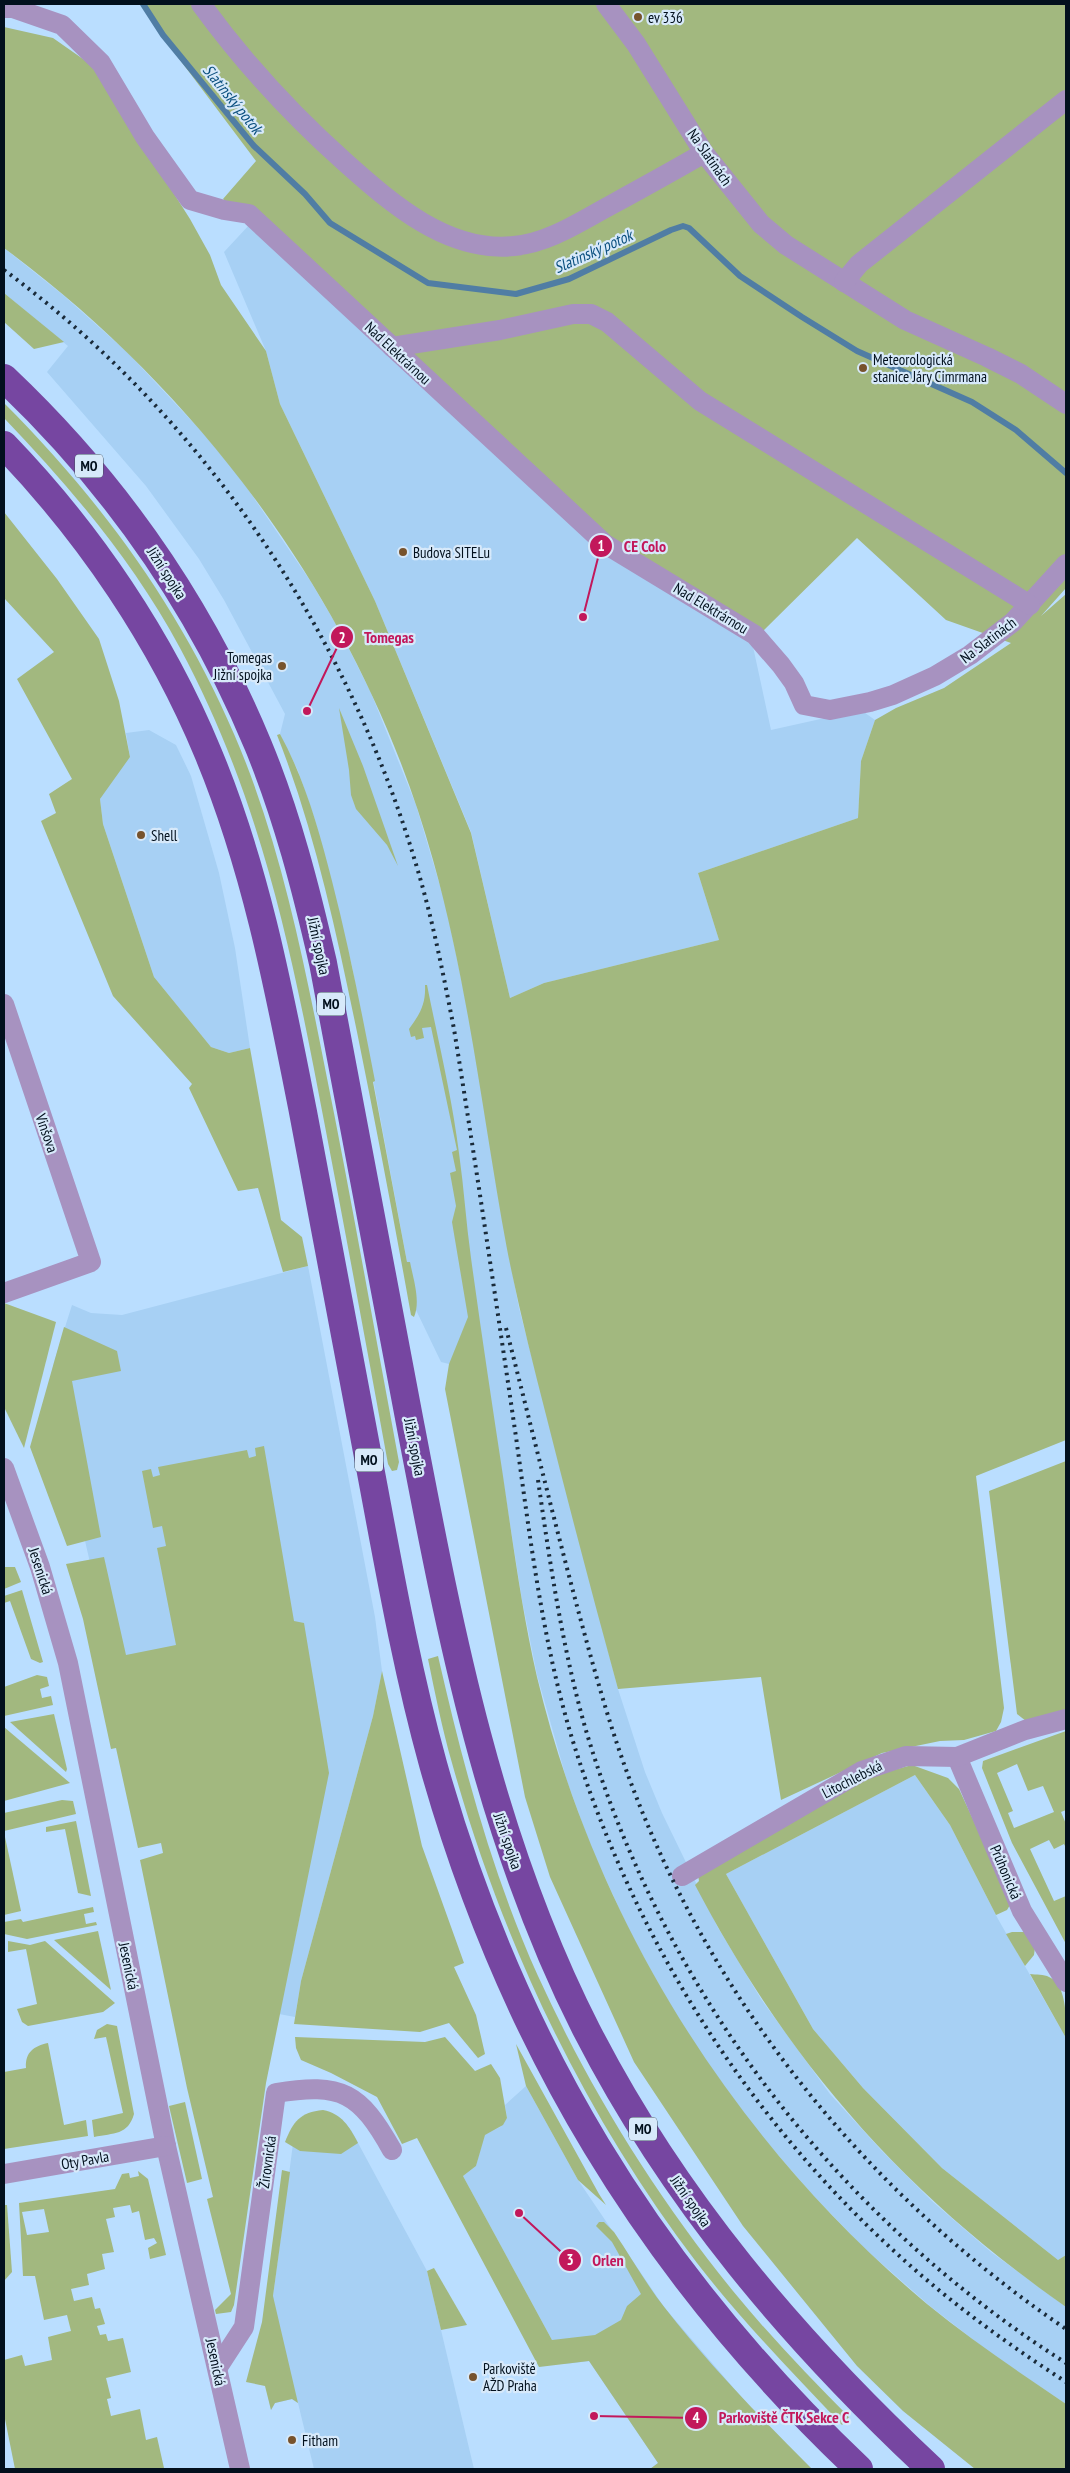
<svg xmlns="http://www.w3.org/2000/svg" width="1070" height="2473" font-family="'PT Sans Narrow',sans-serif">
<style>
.built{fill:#a7d0f4}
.green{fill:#a2b87f;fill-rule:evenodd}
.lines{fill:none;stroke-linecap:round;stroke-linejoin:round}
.stream{stroke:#507da4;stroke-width:6}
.minor{stroke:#a792c0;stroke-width:20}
.trunk{stroke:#7646a1;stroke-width:28}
.rail{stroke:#192a39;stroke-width:4;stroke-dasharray:2.5 5;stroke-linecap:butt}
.poi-dot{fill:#77532d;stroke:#d7e9fa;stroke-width:2}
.labels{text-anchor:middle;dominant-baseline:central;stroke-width:4.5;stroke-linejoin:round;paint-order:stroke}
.shield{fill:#d7e9fa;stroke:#42515f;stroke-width:1}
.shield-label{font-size:14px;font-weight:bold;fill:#02101d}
.poi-label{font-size:15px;fill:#02101d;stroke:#d7e9fa;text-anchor:start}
.street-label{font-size:15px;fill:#02101d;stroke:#d7e9fa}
.water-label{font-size:16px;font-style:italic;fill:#0a4f7e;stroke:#d7e9fa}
.leader{fill:none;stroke:#c2185b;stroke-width:2}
.callout-dot{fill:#c2185b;stroke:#d7e9fa;stroke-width:2}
.mark-label{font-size:15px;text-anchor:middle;font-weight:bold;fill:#fff}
.callout-label{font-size:16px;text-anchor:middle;font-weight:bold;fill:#c2185b;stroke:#d7e9fa;stroke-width:4.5;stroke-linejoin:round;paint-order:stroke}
</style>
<rect width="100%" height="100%" fill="#badeff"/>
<!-- built -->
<g class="built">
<path d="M250 224 752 642 771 730 861 710 875 720 861 761 858 818 698 873 719 940 544 983 510 998 471 832 375 601 280 404 266 351 224 252Z"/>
<path d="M4 248 63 295 127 352 203 433 241 479 311 582 341 633 371 693 416 805 446 906 471 1026 499 1201 519 1308 618 1689 645 1772 662 1813 717 1926 761 1999 830 2094 881 2150 933 2202 991 2252 1066 2307V2404L993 2355 930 2306 864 2248 811 2193 758 2132 706 2061 675 2014 630 1932 591 1847 567 1781 537 1675 522 1600 478 1321 449 1364 441 1362 416 1310 352 966 315 820 298 771 280 734 285 714 224 600 199 559 146 486 47 372 68 346 4 293Z"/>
<path d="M149 730 176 745 191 776 219 873 235 948 250 1048 229 1053 211 1047 154 977 103 824 100 799 107 782 130 757 126 733Z"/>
<path d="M308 1266 375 1617 382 1671 373 1716 301 1981 295 2017 279 2014 304 1896 115 1671 80 1519 41 1423 54 1362 72 1305 91 1313 122 1315Z"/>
<path d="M915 1775 950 1825 998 1919 1066 2038V2255L1058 2260 942 2168 863 2088 813 2029 726 1874Z"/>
<path d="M526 2086 578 2180 664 2307 749 2406 811 2469H650L658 2463 589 2361 565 2364 463 2176 476 2166 484 2135 500 2127 507 2118 505 2105Z"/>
<path d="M351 2130 427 2271 474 2469H314L298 2403 292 2399 275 2403 271 2410 263 2373 294 2136Z"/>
</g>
<!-- green -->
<g class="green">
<path d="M142 4H1066V588L1041 616 1066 594V1440L976 1476 1004 1708 1001 1722 996 1731 964 1740 940 1741 882 1753 781 1800 761 1677 618 1689C593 1598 569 1506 546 1415 532 1360 518 1305 507 1249 483 1119 469 988 433 860 365 615 207 398 4 248V27L53 38 93 66 190 219 210 255 221 285 266 351 280 404 375 601 471 833 510 998 544 983 719 940 698 873 858 818 861 761 875 720 896 708 944 688 1011 643 946 620 857 538 752 642 599 549 223 199 256 161 162 36Z"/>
<path d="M4 293 64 342 34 349 4 322Z"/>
<path d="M4 403C100 499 180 608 234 734 279 838 302 952 324 1063 351 1196 374 1329 399 1462L397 1470 392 1471 388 1464C367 1349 346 1235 324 1121 292 953 262 801 180 648 134 562 71 488 4 418Z"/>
<path d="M4 512 57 579 99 639 119 701 130 757 100 799 103 824 154 977 211 1047 229 1053 250 1048 281 1220 302 1237 308 1266 283 1272 258 1188 238 1191 189 1088 192 1084 113 996 41 821 56 813 49 794 72 779 17 679 54 652 4 598Z"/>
<path d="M339 708 363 766 398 866 387 845 356 809 351 795 349 770Z"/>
<path d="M280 734C305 780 319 830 332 881 349 947 362 1014 375 1081L373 1082 407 1262H410C413 1278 421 1301 414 1317L411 1315C394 1220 376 1126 357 1032 336 931 315 831 277 735Z"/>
<path d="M425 985H427C438 1040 452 1097 459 1153 464 1188 466 1223 471 1258 481 1331 492 1404 503 1476 513 1544 522 1611 537 1677 596 1923 734 2142 927 2304 971 2340 1019 2372 1066 2404V2469H975L903 2411 857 2366 743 2226 634 2062 550 1877 525 1797 445 1389 449 1364 468 1317 452 1222 456 1206 450 1173 456 1171 452 1152 457 1150 431 1027 422 1028 424 1038 416 1040 415 1036 411 1037 409 1029C420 1014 426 1004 425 985Z"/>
<path d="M4 1303 56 1322 24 1448 4 1407Z"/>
<path d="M64 1327 117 1351 121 1371 72 1381 101 1537 67 1546 30 1447Z"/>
<path d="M264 1446 294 1621 304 1623 329 1773 266 2083 234 2305 231 2312 216 2314 215 2310 231 2294 207 2199 213 2197 187 2088 140 1860 163 1853 161 1843 138 1848 116 1748 111 1749 83 1619 66 1564 104 1557 126 1655 176 1645 157 1548 166 1546 162 1526 153 1528 142 1471 151 1469 153 1477 160 1475 158 1467 247 1450 249 1458 256 1456 255 1448Z"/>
<path d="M1066 1461V1712L1026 1721 1017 1714 989 1491Z"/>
<path d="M4 1567H15L21 1582 4 1589Z"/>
<path d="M22 1590 43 1662 40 1663 31 1659 10 1601 4 1603V1596Z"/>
<path d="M438 1656C463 1765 492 1874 538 1976 589 2088 655 2195 733 2291 769 2335 809 2377 849 2417L842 2425C792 2372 741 2320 697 2263 584 2115 502 1942 452 1763 442 1728 435 1693 428 1659Z"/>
<path d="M382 1671 422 1846 464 1963 454 1967 476 2015 485 2054 478 2058 449 2023 420 2032 294 2024 301 1981 373 1716Z"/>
<path d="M37 1675 47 1677 49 1686 40 1689 42 1698 51 1696 53 1705 4 1716V1687Z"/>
<path d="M54 1714 67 1769 66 1772 10 1722Z"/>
<path d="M4 1727 70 1783 4 1801Z"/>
<path d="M1066 1731V1810L1061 1812 1066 1824V1848L1064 1844 1054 1849 1049 1840 1030 1849 1054 1901 1066 1896V1944L1012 1843 982 1768 983 1761ZM1017 1764 1028 1791 1043 1786 1054 1812 1014 1828 1008 1813 1013 1811 997 1773Z"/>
<path d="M912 1765 948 1778 959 1789 1008 1895 1010 1905 1007 1910 996 1915 950 1825 915 1775 726 1874 813 2029 863 2088 942 2168 1058 2260 1066 2255V2307C903 2193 788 2062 695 1885L699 1881 698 1875 860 1779Z"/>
<path d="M62 1800 73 1801 76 1814 4 1831V1813Z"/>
<path d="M76 1821 91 1896 78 1893 65 1829 46 1832V1827Z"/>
<path d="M5 1837 21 1911 4 1915V1838Z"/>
<path d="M93 1907 94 1912 84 1914 86 1924 96 1922 97 1925 27 1939 4 1934V1922L21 1919 23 1922Z"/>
<path d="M98 1931 111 1990 54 1940Z"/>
<path d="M1012 1932H1025L1035 1947 1034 1955 1025 1966 1006 1934Z"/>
<path d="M8 1941 30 1945 45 1941 115 2003 103 2012 28 2026 22 2022 17 2009 37 2004 26 1949 8 1952Z"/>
<path d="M1030 1974C1036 1975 1044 1974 1049 1977 1068 1985 1066 2022 1066 2038Z"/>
<path d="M107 2024 117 2026 134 2114C128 2135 114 2133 94 2137L92 2120 123 2113 106 2037 94 2039 97 2030Z"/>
<path d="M295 2037 425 2042 445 2037 475 2071 491 2064 500 2078 507 2118 503 2125 485 2135 476 2166 463 2176 552 2340 595 2335 621 2320 627 2306 641 2294 612 2242 596 2226 599 2222H604L614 2232C631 2257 646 2284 665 2308 710 2366 761 2418 812 2469H650L658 2463 589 2361 539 2367 417 2138 402 2144 377 2097 331 2073 301 2060 296 2048Z"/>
<path d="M48 2043 64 2125 86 2120 88 2136 4 2149V2072L26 2068C25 2052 34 2046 48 2043Z"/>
<path d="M516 2044 599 2194 606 2205 578 2180 526 2086Z"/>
<path d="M185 2102 202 2179 187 2183 169 2106Z"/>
<path d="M323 2110C342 2114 349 2126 358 2143L341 2154 300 2151 285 2142C293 2122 300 2112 323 2110Z"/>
<path d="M282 2170 290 2172 273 2296 298 2403 292 2399 275 2403 271 2410 265 2386 246 2382 262 2322Z"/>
<path d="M138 2171 148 2179 166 2255 150 2259 148 2248 157 2243 154 2238 145 2240 139 2211 132 2213 130 2205 113 2208 115 2217 106 2219 114 2252 102 2254 105 2269 87 2274 89 2285 71 2289 74 2301 92 2297 95 2309 100 2308 105 2324 97 2326 100 2335 106 2334 108 2341 123 2338 131 2372 106 2378 111 2398 107 2399 111 2416 140 2409 146 2440 157 2437 164 2468 15 2469 4 2414V2360L22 2355 25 2366 52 2360 48 2337 71 2331 67 2315 44 2320 35 2276H23L19 2203 115 2189 122 2174 129 2173 130 2178 139 2176ZM44 2209 49 2232 27 2235 22 2212Z"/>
<path d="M4 2205H7L12 2272 4 2281Z"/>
<path d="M434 2268 467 2325 441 2330 427 2271Z"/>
</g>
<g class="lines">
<!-- stream -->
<path class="stream" d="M143 4 163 35 254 146 305 194 330 223 428 283 516 294 569 279 671 230 683 226 689 228 740 276 802 317 857 351 972 402 1016 430 1066 473"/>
<!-- minor -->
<g class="minor">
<path d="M201 4C244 63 292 115 346 163 392 204 448 253 514 246 549 243 581 221 611 205 642 188 673 171 704 153"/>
<path d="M606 4 636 44 704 153 761 224 786 245 905 320 987 357 1021 374 1066 404"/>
<path d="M4 8H13L62 25 101 63 145 137 190 200 224 210 249 214 605 544 755 635 781 665 794 683 804 705 830 710 870 702 893 695 935 676 970 655 1013 622 1066 564"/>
<path d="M844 282 859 264 1066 100"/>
<path d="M392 347 500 330 573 314H591L607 322 700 401 1030 605"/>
<path d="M4 1004 91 1262 4 1293"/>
<path d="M4 1468 40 1567 68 1663 166 2146 240 2469"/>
<path d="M957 1757 1022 1911 1066 1982"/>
<path d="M682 1876 862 1771 906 1756 957 1757 1025 1730 1066 1719"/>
<path d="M4 2174 166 2146"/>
<path d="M218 2367 244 2327 276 2093C342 2082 360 2093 392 2150"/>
</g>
<!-- trunk -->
<g class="trunk">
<path d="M4 378C114 482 200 605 258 745 287 815 306 889 323 963 352 1116 381 1270 410 1423 450 1632 489 1839 587 2031 673 2199 794 2341 931 2469"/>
<path d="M4 445C89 533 161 639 208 753 256 868 279 990 303 1112 326 1234 349 1356 372 1478 390 1574 407 1670 433 1764 511 2042 649 2270 859 2469"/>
</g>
<!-- rail -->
<g class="rail">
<path d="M4 270C201 415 345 628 415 861 432 916 443 973 454 1029 476 1165 496 1301 516 1437 530 1537 542 1638 571 1735 637 1952 765 2147 940 2291 980 2324 1023 2354 1066 2382"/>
<path d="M506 1328C530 1422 553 1516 578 1610 593 1665 608 1721 628 1775 711 2002 867 2194 1066 2329"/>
<path d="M538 1480C550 1563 562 1646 585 1727 662 1990 836 2217 1066 2363"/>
</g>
</g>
<!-- markers -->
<g class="poi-dot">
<circle cx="638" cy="17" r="5"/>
<circle cx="863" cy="368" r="5"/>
<circle cx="403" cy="552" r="5"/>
<circle cx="282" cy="666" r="5"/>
<circle cx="141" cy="835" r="5"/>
<circle cx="473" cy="2377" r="5"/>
<circle cx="292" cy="2440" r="5"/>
</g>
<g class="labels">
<!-- shield labels -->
<g class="shield">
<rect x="75" y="454.5" width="28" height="23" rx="4"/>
<rect x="317" y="992.5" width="28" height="23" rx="4"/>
<rect x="355" y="1448.5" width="28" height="23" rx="4"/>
<rect x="629" y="2117.5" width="28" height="23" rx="4"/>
</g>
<g class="shield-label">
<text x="89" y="466">MO</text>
<text x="331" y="1004">MO</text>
<text x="369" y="1460">MO</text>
<text x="643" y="2129">MO</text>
</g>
<!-- poi labels -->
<g class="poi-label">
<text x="648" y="17">ev 336</text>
<text x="873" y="359">Meteorologická<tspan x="873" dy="17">stanice Járy Cimrmana</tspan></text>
<text x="413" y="552">Budova SITELu</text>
<text x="272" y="657" text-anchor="end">Tomegas<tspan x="272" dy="17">Jižní spojka</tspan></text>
<text x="151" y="835">Shell</text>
<text x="483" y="2368">Parkoviště<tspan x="483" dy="17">AŽD Praha</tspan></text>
<text x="302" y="2440">Fitham</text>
</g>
<!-- street labels -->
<g class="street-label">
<text transform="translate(710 157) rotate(55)">Na Slatinách</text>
<text transform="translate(398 353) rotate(43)">Nad Elektrárnou</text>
<text transform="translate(167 573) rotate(57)">Jižní spojka</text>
<text transform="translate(711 608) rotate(31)">Nad Elektrárnou</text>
<text transform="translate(988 640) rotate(-37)">Na Slatinách</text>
<text transform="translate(319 946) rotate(78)">Jižní spojka</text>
<text transform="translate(47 1133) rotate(71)">Vinšova</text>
<text transform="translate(415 1447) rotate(79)">Jižní spojka</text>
<text transform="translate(41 1571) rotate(72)">Jesenická</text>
<text transform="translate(852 1779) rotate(-27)">Litochlebská</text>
<text transform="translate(508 1841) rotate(71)">Jižní spojka</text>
<text transform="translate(1006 1872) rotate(67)">Průhonická</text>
<text transform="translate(129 1966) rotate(78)">Jesenická</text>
<text transform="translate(85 2160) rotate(-10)">Oty Pavla</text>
<text transform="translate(267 2162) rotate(-82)">Žirovnická</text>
<text transform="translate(691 2201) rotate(55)">Jižní spojka</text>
<text transform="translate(216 2362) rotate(78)">Jesenická</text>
</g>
<!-- water labels -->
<g class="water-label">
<text transform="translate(233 99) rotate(51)">Slatinský potok</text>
<text transform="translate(593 251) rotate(-24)">Slatinský potok</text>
</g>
</g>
<!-- callouts -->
<path class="leader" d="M583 617L601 546M307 711L342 637M519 2213L570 2260M594 2416L696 2418"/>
<g class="callout-dot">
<circle cx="583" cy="617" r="5"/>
<circle cx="307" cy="711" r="5"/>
<circle cx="519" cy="2213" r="5"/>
<circle cx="594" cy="2416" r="5"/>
<circle cx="601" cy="546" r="12"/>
<circle cx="342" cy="637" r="12"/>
<circle cx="570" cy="2260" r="12"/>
<circle cx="696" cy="2418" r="12"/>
</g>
<g class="mark-label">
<text x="601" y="551">1</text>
<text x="342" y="643">2</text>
<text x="570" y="2265">3</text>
<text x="696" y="2423">4</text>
</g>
<g class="callout-label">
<text x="645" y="552">CE Colo</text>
<text x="389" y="643">Tomegas</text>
<text x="608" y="2266">Orlen</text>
<text x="784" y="2423">Parkoviště ČTK Sekce C</text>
</g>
<!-- border -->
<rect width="1070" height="2473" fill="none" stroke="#02101d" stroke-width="10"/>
</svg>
